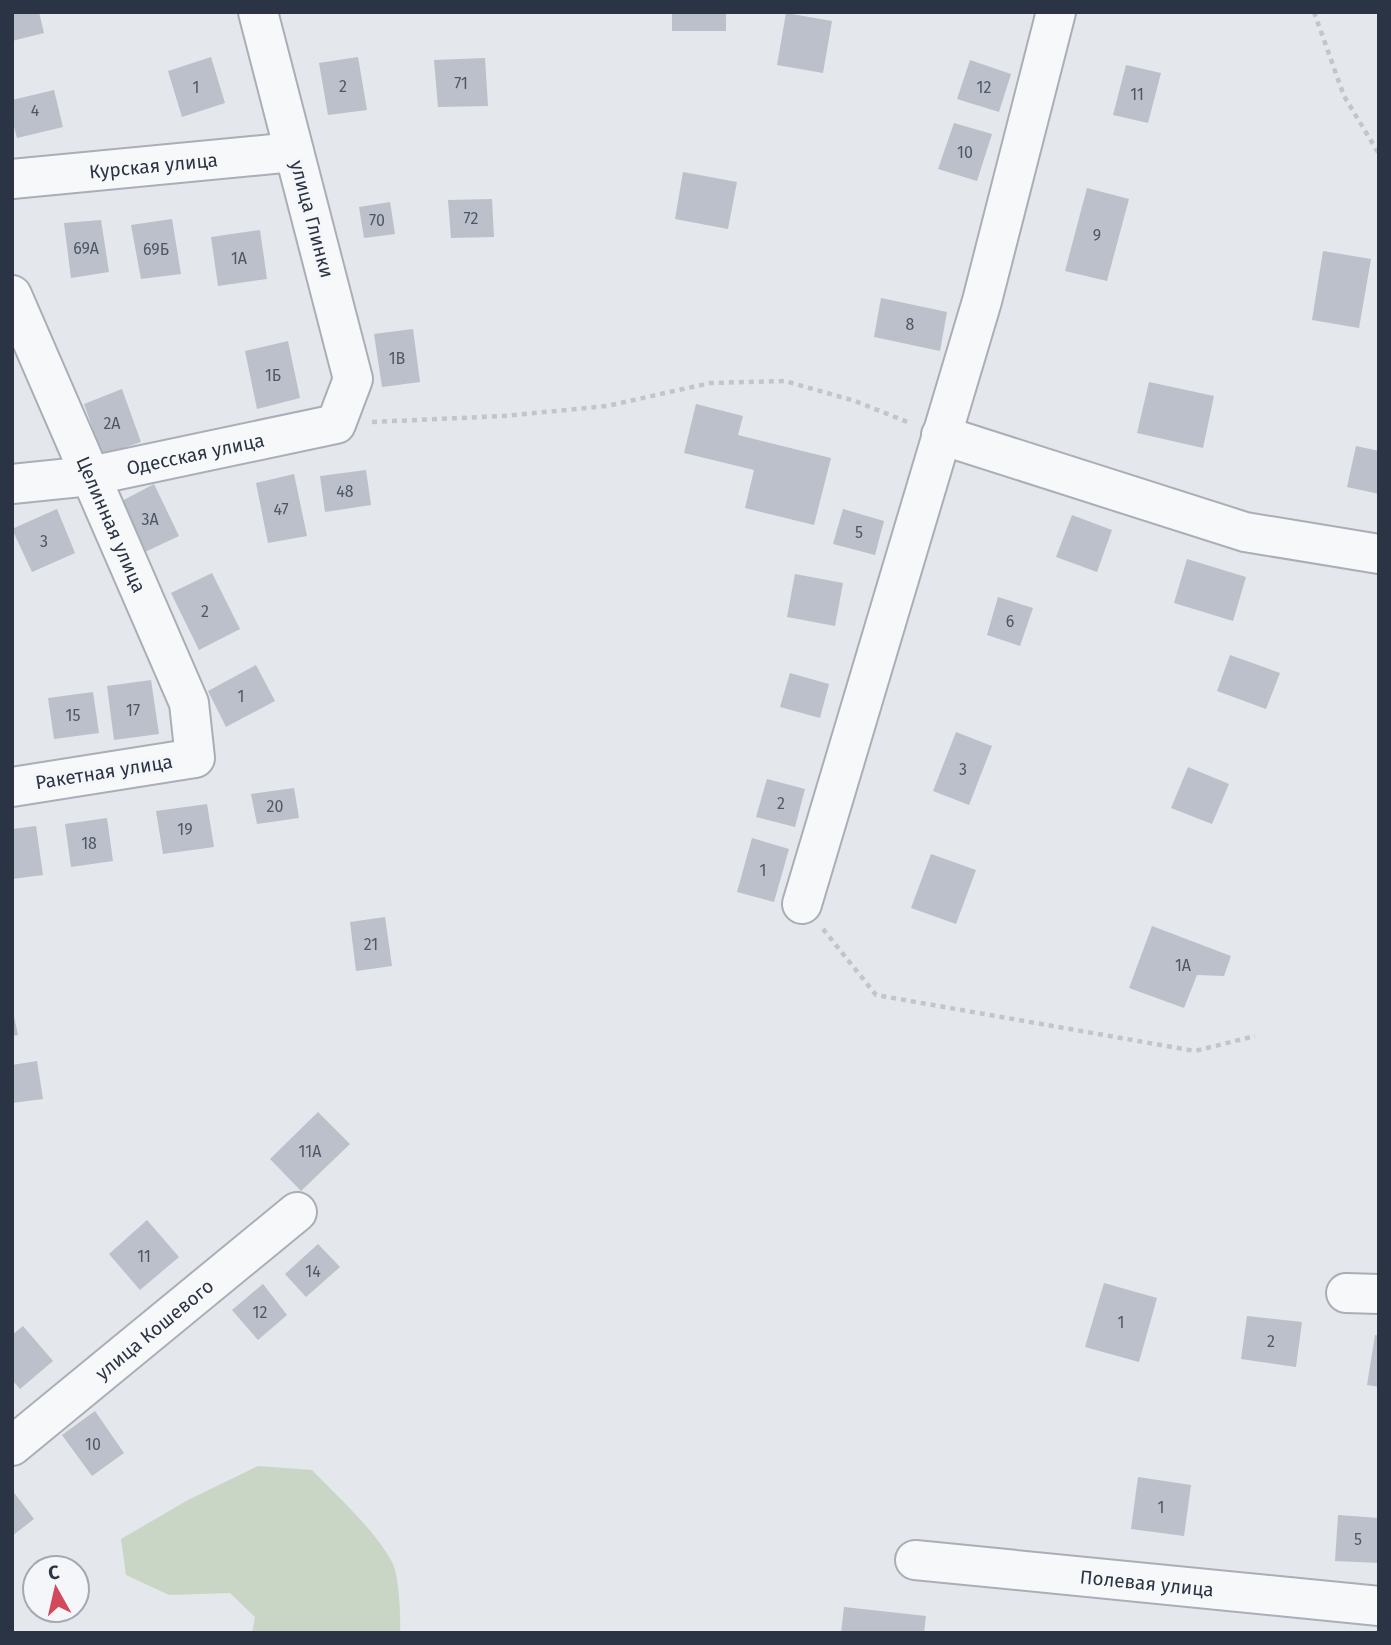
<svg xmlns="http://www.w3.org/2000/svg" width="1391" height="1645" font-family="'Fira Sans',sans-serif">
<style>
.green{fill:#c9d6c5}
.building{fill:#bbc0ca}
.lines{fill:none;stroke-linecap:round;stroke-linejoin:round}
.minor-casing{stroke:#a9aeb7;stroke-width:42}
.path{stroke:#c2c5cb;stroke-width:4.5;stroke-dasharray:5 5;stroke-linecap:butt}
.minor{stroke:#f7f8fa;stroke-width:38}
.labels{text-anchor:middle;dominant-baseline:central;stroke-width:6;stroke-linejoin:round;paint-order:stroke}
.number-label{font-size:16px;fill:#4f5766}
.street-label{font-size:19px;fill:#2b3445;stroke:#f4f6f9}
</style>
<rect width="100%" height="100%" fill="#e4e7ec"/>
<!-- green -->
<path class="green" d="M258 1466 312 1470C338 1497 374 1529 392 1562 399 1574 401 1617 400 1633H252L255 1617 230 1593 169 1595 126 1575 121 1539 188 1500Z"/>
<!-- building -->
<g class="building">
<path d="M12 12H39L44 33 12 41Z"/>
<rect x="672" y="12" width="54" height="19"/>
<path d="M786 13 832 21 823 73 777 65Z"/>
<path d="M211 57 225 103 182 117 168 71Z"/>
<path d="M358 57 367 110 328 115 319 63Z"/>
<path d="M485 58 488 106 438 107 434 60Z"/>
<path d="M970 60 1011 74 999 112 957 99Z"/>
<path d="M1126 65 1161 73 1148 123 1113 115Z"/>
<path d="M54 90 63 127 17 138 12 119V100Z"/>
<path d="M954 123 992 134 977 181 938 169Z"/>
<path d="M683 172 737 182 728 229 675 219Z"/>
<path d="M1087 188 1129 199 1107 281 1065 271Z"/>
<path d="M492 199 494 237 451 238 448 200Z"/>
<path d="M390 202 395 234 364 238 359 207Z"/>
<path d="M172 219 181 274 141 279 131 225Z"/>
<path d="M101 220 109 272 71 278 64 223Z"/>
<path d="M260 230 267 279 218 286 211 237Z"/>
<path d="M1323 251 1371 259 1359 328 1312 320Z"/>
<path d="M881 298 947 312 940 351 874 337Z"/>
<path d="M413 329 420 382 382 387 374 334Z"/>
<path d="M288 341 300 398 257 409 245 351Z"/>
<path d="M1149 382 1214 396 1203 448 1137 433Z"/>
<path d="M122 389 141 442 102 455 84 404Z"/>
<path d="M696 404 743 416 738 435 831 458 814 525 745 508 754 470 684 453Z"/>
<path d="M1356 446 1379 451V494L1347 487Z"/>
<path d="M366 470 371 505 325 512 320 476Z"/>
<path d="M294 474 307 536 268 543 256 483Z"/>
<path d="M154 484 179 536 145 552 120 502Z"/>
<path d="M57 509 75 553 32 572 12 529Z"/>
<path d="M843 509 884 521 875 555 833 544Z"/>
<path d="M1072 515 1112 530 1097 572 1056 557Z"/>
<path d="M1187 559 1246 577 1233 621 1174 603Z"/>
<path d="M212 573 240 629 199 650 171 593Z"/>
<path d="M795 574 843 583 835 626 787 617Z"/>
<path d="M998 597 1033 608 1020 646 987 635Z"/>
<path d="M1230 655 1280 673 1266 709 1217 691Z"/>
<path d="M256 665 275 701 226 727 208 691Z"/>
<path d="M790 673 829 684 820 718 780 707Z"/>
<path d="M151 680 159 734 114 740 107 686Z"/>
<path d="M93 692 99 733 54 739 48 698Z"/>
<path d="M956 732 992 746 969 805 933 791Z"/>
<path d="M1188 767 1229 784 1212 824 1171 808Z"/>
<path d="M767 779 805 789 795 827 756 817Z"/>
<path d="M294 788 299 818 257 824 251 794Z"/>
<path d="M207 804 214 847 163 854 156 811Z"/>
<path d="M107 818 113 861 71 867 65 824Z"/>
<path d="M36 826 43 875 12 879V829Z"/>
<path d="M752 838 789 849 774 902 737 892Z"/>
<path d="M931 854 976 870 956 924 911 908Z"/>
<path d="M385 917 392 966 356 971 350 922Z"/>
<path d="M1152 926 1231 956 1224 976 1197 975 1184 1008 1129 988Z"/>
<path d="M12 1007 18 1035 12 1036Z"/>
<path d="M37 1061 43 1099 12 1103V1065Z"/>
<path d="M318 1112 350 1144 301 1191 270 1159Z"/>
<path d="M147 1220 179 1257 140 1290 109 1254Z"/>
<path d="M318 1244 340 1267 306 1297 285 1274Z"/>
<path d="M1104 1283 1157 1298 1139 1362 1085 1347Z"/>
<path d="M263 1284 287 1315 258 1340 232 1310Z"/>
<path d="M1247 1316 1302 1322 1296 1367 1241 1359Z"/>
<path d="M23 1326 53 1361 20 1389 12 1380V1335Z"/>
<path d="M1375 1335 1379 1336V1387L1367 1385Z"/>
<path d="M95 1411 124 1453 92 1476 62 1435Z"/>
<path d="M1138 1477 1191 1485 1184 1536 1131 1529Z"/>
<path d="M12 1490 34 1519 12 1536Z"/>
<path d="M1338 1515 1379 1518V1563L1335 1561Z"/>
<path d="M844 1607 926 1616 924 1633H841Z"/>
</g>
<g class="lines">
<!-- minor casing -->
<g class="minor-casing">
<g id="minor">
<path id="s1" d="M12 179 294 152"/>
<path id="s2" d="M12 295 189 703 195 758 12 787"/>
<path d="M941 435 1245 532 1379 554"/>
<path id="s3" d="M12 484 90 476 336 424 353 379 258 12"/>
<path d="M802 904 982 301 1056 12"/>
<path d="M1346 1293 1379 1294"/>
<path id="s4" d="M12 1446 297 1212"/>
<path id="s5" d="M915 1560 1379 1606"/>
</g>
</g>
<!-- path -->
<g class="path">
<path d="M1314 12 1344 96 1379 154"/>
<path d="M372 422 504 416 607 406 710 383 785 381 855 401 910 423"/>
<path d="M823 929 876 995 1195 1051 1255 1036"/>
</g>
<!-- minor -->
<use href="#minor" class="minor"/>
</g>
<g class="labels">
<!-- number labels -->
<g class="number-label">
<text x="461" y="83">71</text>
<text x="343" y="86">2</text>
<text x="196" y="87">1</text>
<text x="984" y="87">12</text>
<text x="1137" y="94">11</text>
<text x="35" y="110">4</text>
<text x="965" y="152">10</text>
<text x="471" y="218">72</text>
<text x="377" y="220">70</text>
<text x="1097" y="235">9</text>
<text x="86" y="248">69А</text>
<text x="156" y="249">69Б</text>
<text x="239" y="258">1А</text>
<text x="910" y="324">8</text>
<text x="397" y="358">1В</text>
<text x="273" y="375">1Б</text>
<text x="112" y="423">2А</text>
<text x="345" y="491">48</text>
<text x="281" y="509">47</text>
<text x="150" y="519">3А</text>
<text x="859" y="532">5</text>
<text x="44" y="541">3</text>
<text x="205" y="611">2</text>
<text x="1010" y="621">6</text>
<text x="241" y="696">1</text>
<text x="133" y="710">17</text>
<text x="73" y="715">15</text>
<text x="963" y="769">3</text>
<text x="781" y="803">2</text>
<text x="275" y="806">20</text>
<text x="185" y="829">19</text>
<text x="89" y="843">18</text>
<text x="763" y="870">1</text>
<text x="371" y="944">21</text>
<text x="1183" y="965">1А</text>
<text x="310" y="1151">11А</text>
<text x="144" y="1256">11</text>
<text x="313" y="1271">14</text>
<text x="260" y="1312">12</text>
<text x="1121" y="1322">1</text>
<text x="1271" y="1341">2</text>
<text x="93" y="1444">10</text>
<text x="1161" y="1507">1</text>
<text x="1358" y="1539">5</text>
</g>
<!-- street labels -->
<g class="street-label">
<text stroke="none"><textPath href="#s1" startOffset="142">Курская улица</textPath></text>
<text transform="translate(312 219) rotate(75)">улица Глинки</text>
<text stroke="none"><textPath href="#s3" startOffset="186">Одесская улица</textPath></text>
<text stroke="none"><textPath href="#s2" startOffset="250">Целинная улица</textPath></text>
<text transform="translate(104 772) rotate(-9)">Ракетная улица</text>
<text stroke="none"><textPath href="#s4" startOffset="184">улица Кошевого</textPath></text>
<text stroke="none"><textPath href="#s5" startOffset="233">Полевая улица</textPath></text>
</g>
</g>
<!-- border -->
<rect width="1391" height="1645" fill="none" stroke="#2b3445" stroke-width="28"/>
<!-- north arrow -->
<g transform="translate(56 1589) rotate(352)"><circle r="33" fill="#f4f6f9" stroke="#a4a8b1" stroke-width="2"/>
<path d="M0-5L12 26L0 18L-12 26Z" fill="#d1495b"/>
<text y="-10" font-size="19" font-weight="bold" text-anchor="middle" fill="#2b3445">С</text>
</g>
</svg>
